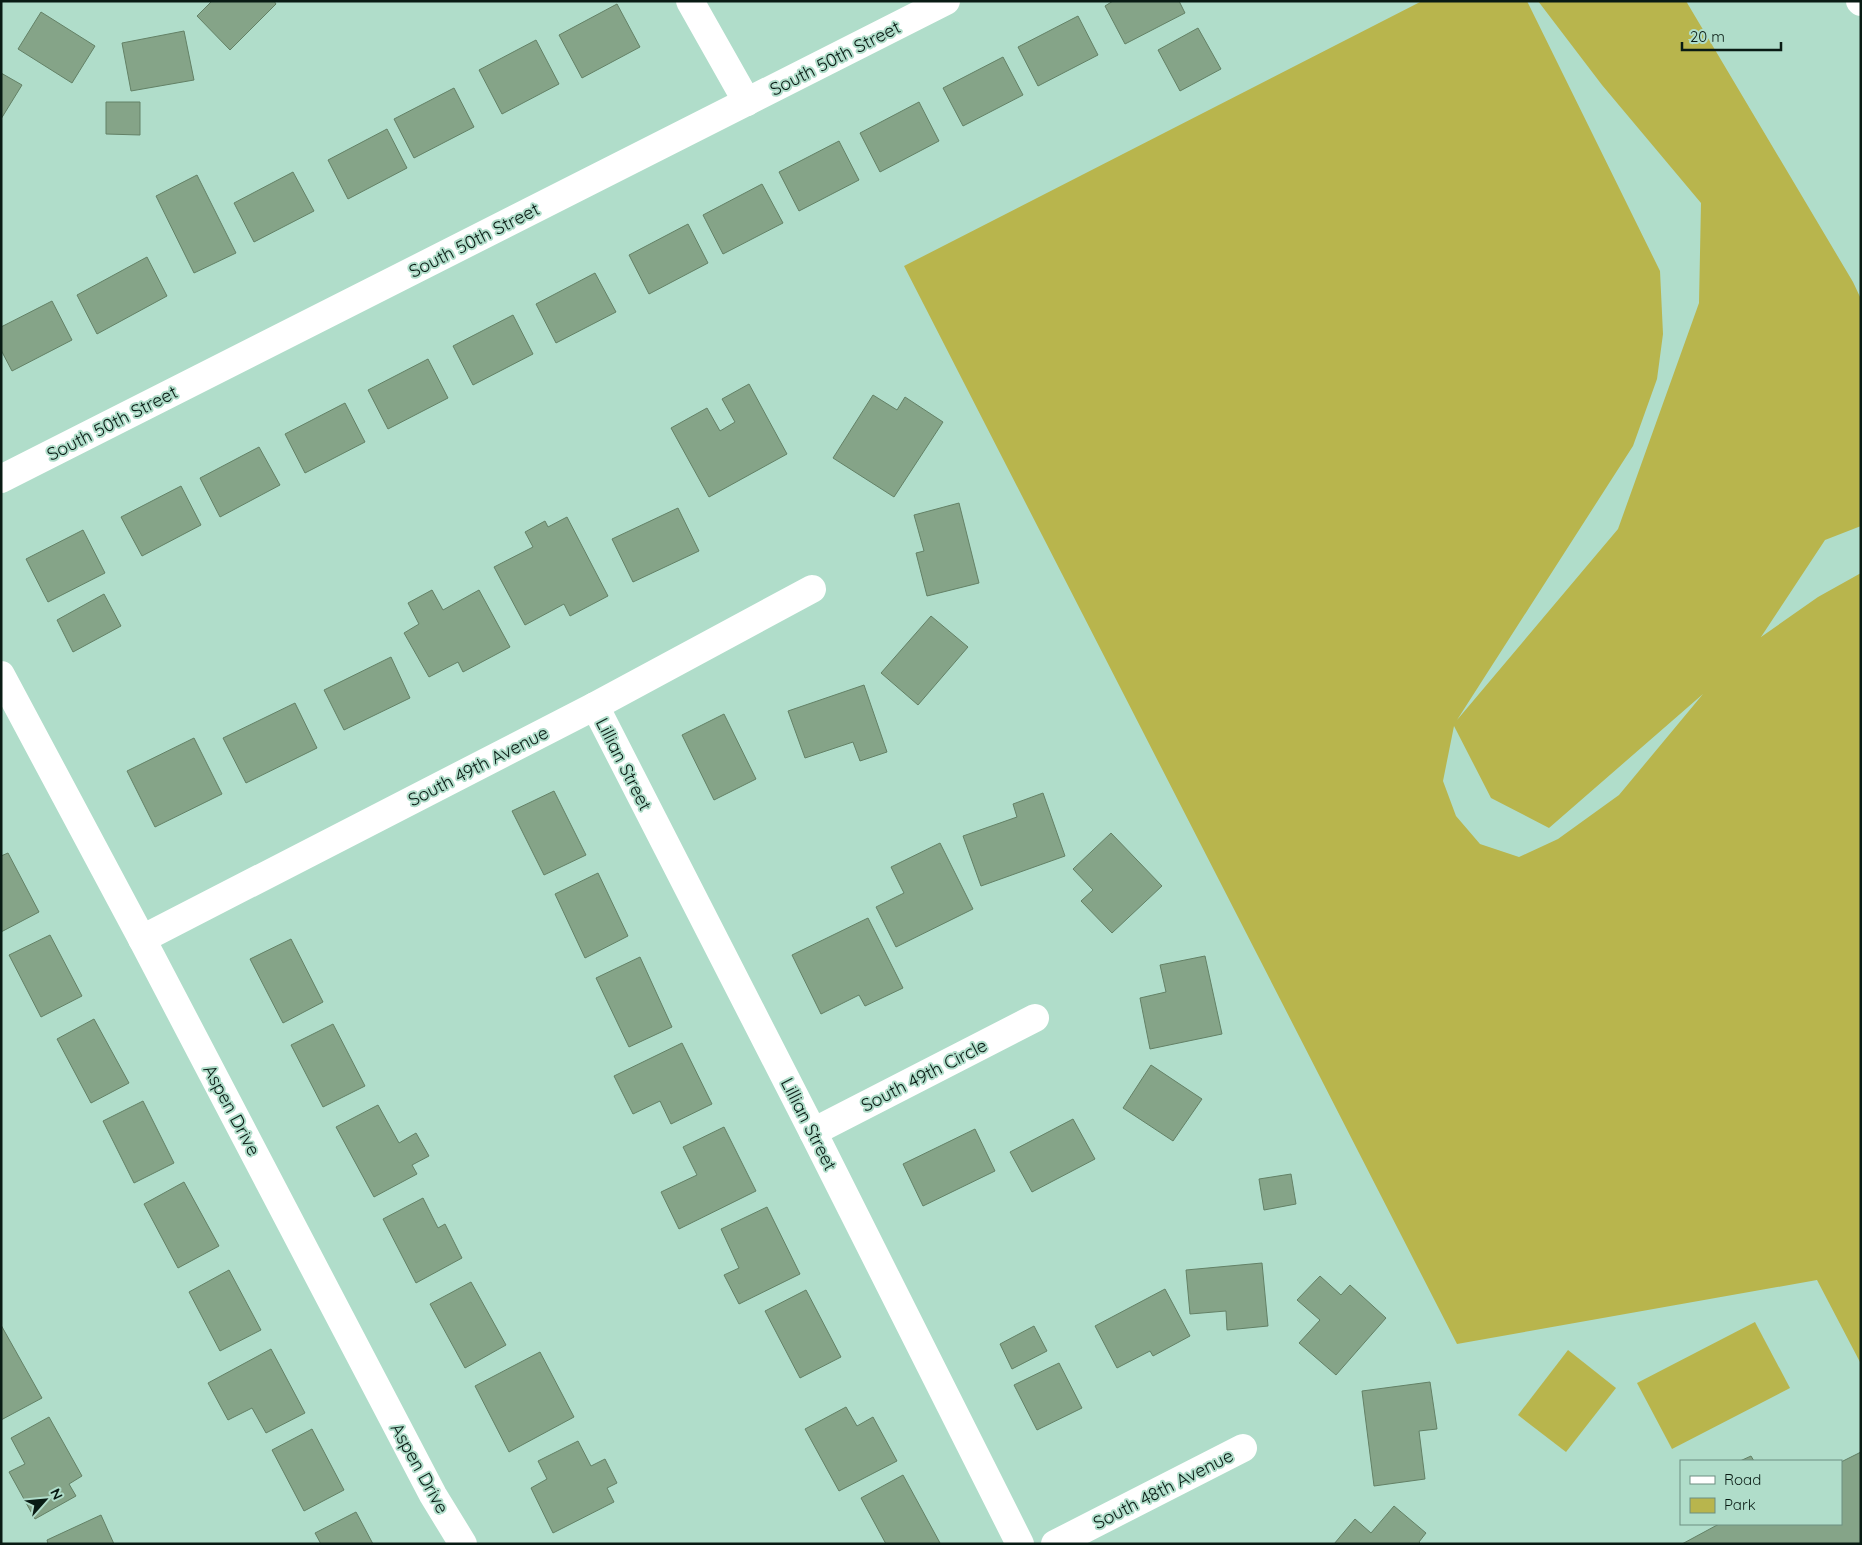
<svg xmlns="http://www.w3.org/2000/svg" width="1862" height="1545" font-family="Quicksand,sans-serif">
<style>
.green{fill:#b8b54d;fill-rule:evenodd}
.building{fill:#85a488;stroke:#638166}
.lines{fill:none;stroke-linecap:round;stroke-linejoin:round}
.minor{stroke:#fff;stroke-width:28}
.labels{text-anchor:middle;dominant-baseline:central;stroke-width:4;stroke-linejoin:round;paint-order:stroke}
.street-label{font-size:18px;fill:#091b14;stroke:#b0ddca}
</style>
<rect width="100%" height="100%" fill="#b0ddca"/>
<!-- green -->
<g class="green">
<path d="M1422 1H1527L1660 271 1663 334 1657 379 1633 446 1457 720 1618 529 1699 303 1701 203 1602 85 1538 1H1686L1853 282 1861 299V526L1825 540 1761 637 1818 597 1861 573V1364L1817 1280 1457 1344 904 266ZM1703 694 1619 795 1558 839 1519 857 1480 844 1456 816 1443 781 1454 726 1491 798 1549 828Z"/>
<path d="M1755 1322 1790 1388 1672 1449 1637 1383Z"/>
<path d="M1568 1350 1616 1388 1566 1452 1518 1415Z"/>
</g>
<!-- building -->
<g class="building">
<path d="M212 1H274L276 4 230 50 197 16Z"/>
<path d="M1113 1H1179L1185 13 1125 44 1105 6Z"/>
<path d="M617 4 640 47 582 78 559 35Z"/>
<path d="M41 12 95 46 72 83 18 49Z"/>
<path d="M1078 16 1098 55 1038 86 1018 47Z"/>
<path d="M1198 28 1221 69 1180 91 1158 50Z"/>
<path d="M184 31 194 80 131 91 122 43Z"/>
<path d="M536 40 559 84 502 114 479 70Z"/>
<path d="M1003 57 1023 95 963 126 943 88Z"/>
<path d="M1 73 22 85 1 119Z"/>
<path d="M454 88 474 127 414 158 394 119Z"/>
<path d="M106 102H140V135L106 134Z"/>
<path d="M919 102 939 141 880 172 860 133Z"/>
<path d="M387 129 407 168 348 199 328 160Z"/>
<path d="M839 141 859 180 799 211 779 172Z"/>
<path d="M293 172 314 211 254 242 234 203Z"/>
<path d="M197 175 236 253 194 273 156 196Z"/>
<path d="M762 184 783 223 723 254 703 215Z"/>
<path d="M688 224 708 263 649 294 629 255Z"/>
<path d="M147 257 167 296 97 334 77 295Z"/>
<path d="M595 273 616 312 556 343 536 304Z"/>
<path d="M52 301 72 340 12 371 1 350V327Z"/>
<path d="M513 315 533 354 473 385 453 346Z"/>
<path d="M428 359 448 398 388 429 368 390Z"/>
<path d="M749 384 787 454 709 497 671 428 707 408 720 431 735 422 722 399Z"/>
<path d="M873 395 897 410 905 397 943 422 894 497 833 458Z"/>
<path d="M345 403 365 442 305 473 285 434Z"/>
<path d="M259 447 280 485 220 517 200 478Z"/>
<path d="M181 486 201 525 142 556 121 517Z"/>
<path d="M959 503 979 583 927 596 916 553 924 551 914 515Z"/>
<path d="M678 508 699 551 633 582 612 539Z"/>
<path d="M567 517 608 596 570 616 564 604 525 625 494 567 533 547 525 532 545 521 548 527Z"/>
<path d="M83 530 105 573 48 602 26 559Z"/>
<path d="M432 590 443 610 479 590 510 647 463 672 458 662 429 677 404 633 419 624 408 603Z"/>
<path d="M104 594 121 626 73 652 57 620Z"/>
<path d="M931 616 968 647 918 705 881 673Z"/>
<path d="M391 657 410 698 344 730 324 690Z"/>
<path d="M864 685 887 752 860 761 853 742 805 758 788 711Z"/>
<path d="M295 703 317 748 246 783 223 738Z"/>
<path d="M724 714 756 779 714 800 682 735Z"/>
<path d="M194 738 222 794 155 827 127 771Z"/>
<path d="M554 791 586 855 544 875 512 811Z"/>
<path d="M1043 793 1065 856 981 886 963 836 1017 817 1013 804Z"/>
<path d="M1111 833 1162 886 1112 933 1081 901 1093 890 1073 869Z"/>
<path d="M940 843 973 909 896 947 876 907 904 893 891 867Z"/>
<path d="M8 853 39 912 1 932V856Z"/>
<path d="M598 873 628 936 585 958 555 894Z"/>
<path d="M868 918 903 988 865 1006 859 995 821 1014 792 955Z"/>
<path d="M50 935 82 996 41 1017 9 955Z"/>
<path d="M291 939 323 1002 283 1023 250 959Z"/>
<path d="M1205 956 1222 1034 1150 1049 1140 998 1166 992 1160 965Z"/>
<path d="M640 957 672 1027 629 1047 596 978Z"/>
<path d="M94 1019 129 1083 91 1103 57 1039Z"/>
<path d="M333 1024 365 1086 323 1107 291 1045Z"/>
<path d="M682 1043 712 1104 671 1124 660 1101 633 1114 614 1076Z"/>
<path d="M1151 1065 1202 1099 1173 1141 1123 1108Z"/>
<path d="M143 1101 174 1163 134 1183 103 1121Z"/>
<path d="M378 1105 399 1143 416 1133 429 1156 412 1165 417 1174 374 1197 336 1127Z"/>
<path d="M1073 1119 1095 1159 1032 1192 1010 1152Z"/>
<path d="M724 1127 756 1191 679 1229 661 1192 697 1175 683 1147Z"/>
<path d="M975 1129 995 1171 923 1206 903 1164Z"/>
<path d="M1291 1174 1296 1204 1264 1210 1259 1179Z"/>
<path d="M184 1182 219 1246 178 1268 144 1204Z"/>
<path d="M423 1198 438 1228 445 1224 462 1258 416 1283 383 1219Z"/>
<path d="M767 1207 800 1274 739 1304 724 1275 739 1268 721 1229Z"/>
<path d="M1262 1263 1268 1326 1227 1330 1226 1311 1190 1314 1186 1270Z"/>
<path d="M229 1270 261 1330 220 1351 189 1292Z"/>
<path d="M1320 1276 1341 1295 1350 1285 1386 1318 1336 1375 1299 1343 1320 1320 1297 1300Z"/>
<path d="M471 1282 506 1345 465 1368 430 1304Z"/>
<path d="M1165 1289 1190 1336 1153 1356 1150 1351 1117 1368 1095 1326Z"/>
<path d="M806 1290 841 1357 800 1378 765 1311Z"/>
<path d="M1 1325 42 1398 1 1420Z"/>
<path d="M1034 1326 1047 1351 1012 1369 1000 1344Z"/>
<path d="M271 1349 305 1413 266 1433 252 1408 228 1420 208 1383Z"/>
<path d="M540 1352 574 1417 509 1452 475 1386Z"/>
<path d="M1059 1363 1082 1408 1037 1430 1014 1385Z"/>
<path d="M1430 1382 1437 1429 1419 1431 1425 1479 1374 1486 1362 1391Z"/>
<path d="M846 1407 857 1426 873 1417 897 1461 839 1491 805 1429Z"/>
<path d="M49 1417 82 1476 69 1484 76 1496 35 1519 9 1472 25 1464 11 1438Z"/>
<path d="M312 1429 344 1490 304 1511 272 1450Z"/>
<path d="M578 1441 591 1466 605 1459 617 1483 607 1488 614 1502 553 1533 531 1488 547 1479 538 1461Z"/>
<path d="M1861 1452V1544H1682L1719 1524H1841V1462Z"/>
<path d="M1751 1456 1754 1461H1740Z"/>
<path d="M903 1475 940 1543 939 1544H886L861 1498Z"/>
<path d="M1394 1506 1426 1533 1419 1542 1421 1544H1334L1355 1519 1371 1533Z"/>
<path d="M356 1512 373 1544H321L315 1533Z"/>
<path d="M101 1515 114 1544H48L47 1540Z"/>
</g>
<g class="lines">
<!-- minor -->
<g class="minor">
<path d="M690 1 747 102"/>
<path d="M1860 1 1861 2"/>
<path d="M1 479 946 1"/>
<path d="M1 675 142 939 433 1495 463 1544"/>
<path d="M595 706 813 1132 1020 1544"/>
<path d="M142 939 595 706 812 589"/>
<path d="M813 1132 1035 1018"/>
<path d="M1055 1544 1243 1448"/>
</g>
</g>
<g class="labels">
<!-- street labels -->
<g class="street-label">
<text transform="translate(835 58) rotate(-27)">South 50th Street</text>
<text transform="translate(474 240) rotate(-27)">South 50th Street</text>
<text transform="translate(112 423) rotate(-27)">South 50th Street</text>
<text transform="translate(624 764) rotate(63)">Lillian Street</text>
<text transform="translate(478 766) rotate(-27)">South 49th Avenue</text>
<text transform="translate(924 1075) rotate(-27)">South 49th Circle</text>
<text transform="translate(232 1110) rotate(62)">Aspen Drive</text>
<text transform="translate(809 1124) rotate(63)">Lillian Street</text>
<text transform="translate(420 1468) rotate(61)">Aspen Drive</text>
<text transform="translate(1163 1489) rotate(-27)">South 48th Avenue</text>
</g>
</g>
<!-- border -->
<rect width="1862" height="1545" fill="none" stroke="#091b14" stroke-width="5"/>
<!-- legend -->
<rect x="1680" y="1460" width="162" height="65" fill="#b0ddca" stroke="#6d8f81"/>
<rect x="1690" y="1476" width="25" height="8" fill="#ffffff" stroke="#6d8f81"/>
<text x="1724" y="1485" font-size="15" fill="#091b14">Road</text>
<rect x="1690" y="1498" width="25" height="15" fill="#b8b54d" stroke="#6d8f81"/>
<text x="1724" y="1510" font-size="15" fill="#091b14">Park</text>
<!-- north arrow -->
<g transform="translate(45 1500) rotate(63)" stroke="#b0ddca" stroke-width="4" paint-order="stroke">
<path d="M0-4L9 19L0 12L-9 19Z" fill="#091b14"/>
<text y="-8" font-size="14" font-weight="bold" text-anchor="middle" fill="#091b14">N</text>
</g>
<!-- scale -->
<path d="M1682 42v8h99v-8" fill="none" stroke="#091b14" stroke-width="2.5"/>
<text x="1690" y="42" font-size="15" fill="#091b14" stroke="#b0ddca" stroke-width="4" paint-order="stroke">20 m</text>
</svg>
